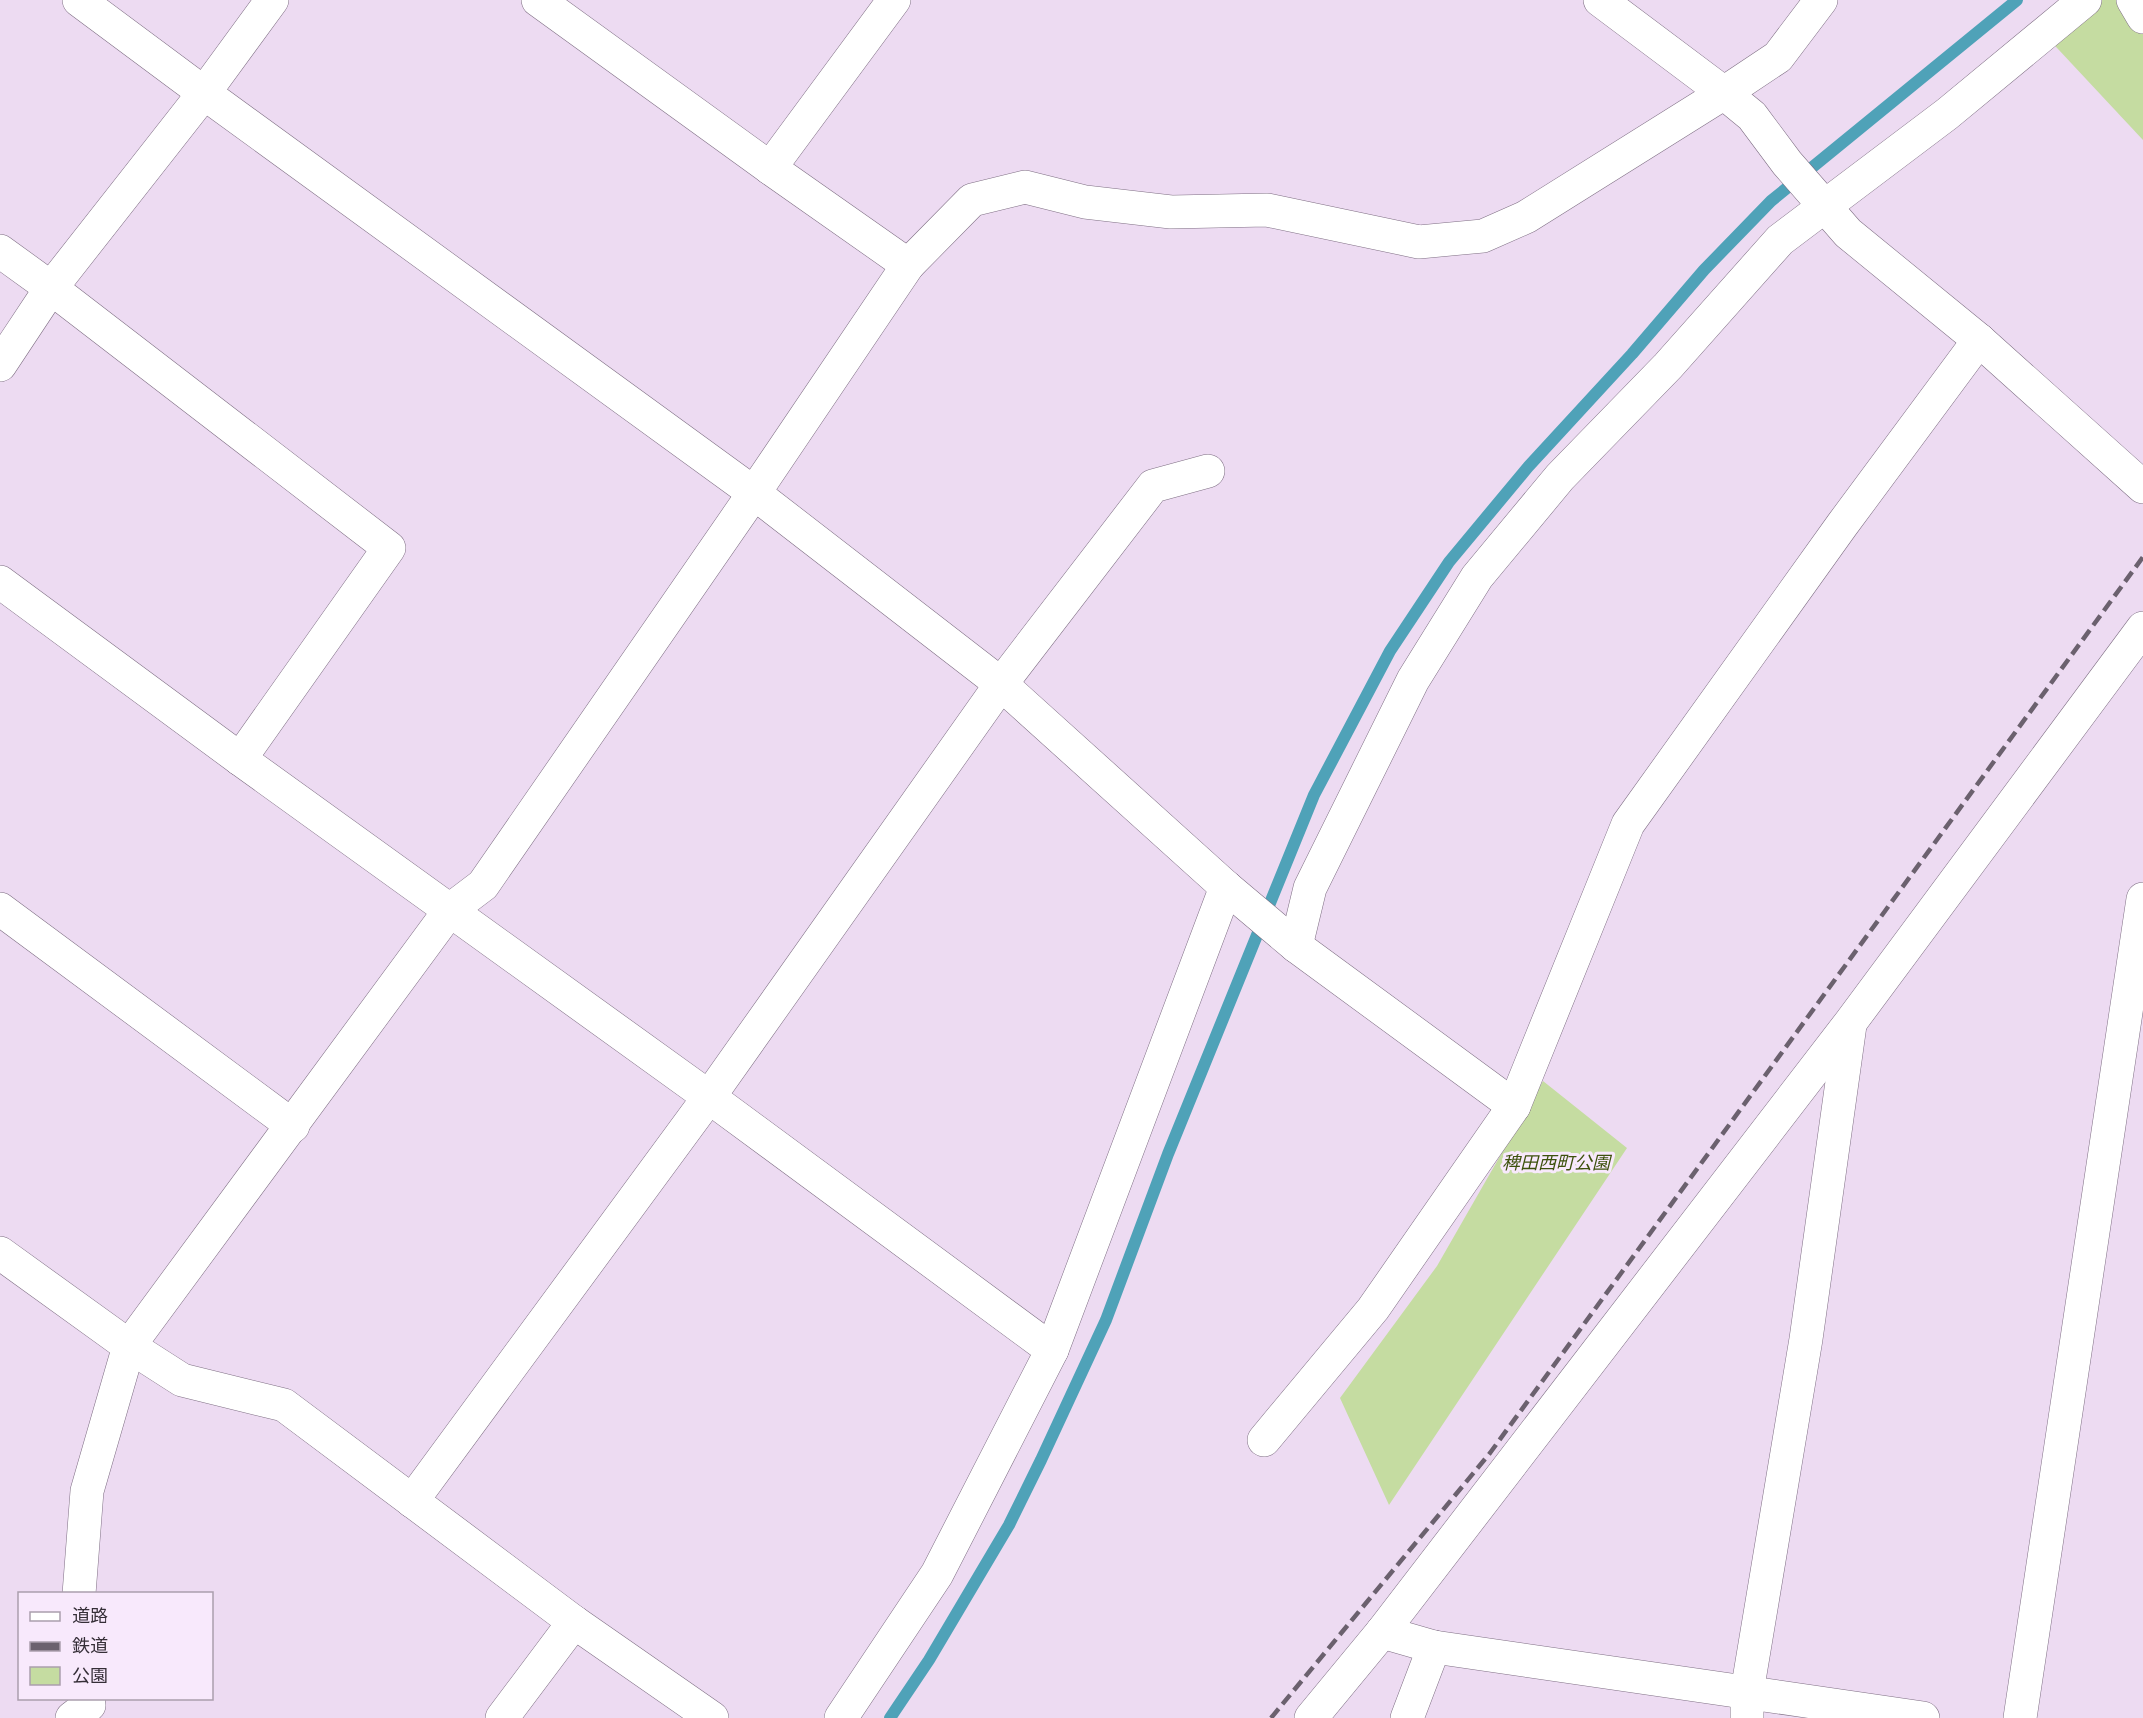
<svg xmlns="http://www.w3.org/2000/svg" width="2143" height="1718" font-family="Bitter,'Noto Sans JP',serif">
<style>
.green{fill:#c5dca1}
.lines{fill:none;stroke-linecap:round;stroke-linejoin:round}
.stream{stroke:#4fa2b8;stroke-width:12}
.street-casing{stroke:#7f6f84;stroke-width:34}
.secondary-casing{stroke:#7f6f84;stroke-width:34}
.street{stroke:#fff;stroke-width:33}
.secondary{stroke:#fff;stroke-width:33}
.rail{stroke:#6b616e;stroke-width:4.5;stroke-dasharray:12 6;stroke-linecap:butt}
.labels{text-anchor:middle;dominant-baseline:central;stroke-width:6;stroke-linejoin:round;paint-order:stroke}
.park-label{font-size:18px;font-style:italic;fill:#3d510d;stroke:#f8e9fc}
</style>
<rect width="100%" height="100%" fill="#eddbf2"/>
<!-- green -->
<g class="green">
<path d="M2085 0H2143V140L2044 34Z"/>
<path d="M1543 1081 1627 1148 1389 1505 1340 1398 1437 1266Z"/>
</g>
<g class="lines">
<!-- stream -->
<path class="stream" d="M890 1718 929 1660 1009 1525 1041 1460 1106 1320 1168 1154 1314 795 1390 651 1449 562 1528 467 1632 354 1704 270 1771 201 2017 0"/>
<!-- street casing -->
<g class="street-casing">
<g id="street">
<path d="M79 0 204 93 754 493 1001 684 1226 887 1296 946 1514 1106"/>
<path d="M538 0 770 168 908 265"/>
<path d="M1600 0 1724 93 1752 116 1787 163 1848 233 1979 340 2143 487"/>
<path d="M770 168 894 0"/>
<path d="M0 251 51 288 389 548 240 759"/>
<path d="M0 365 51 288 204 93 272 0"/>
<path d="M0 582 240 759 709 1097 1052 1350"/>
<path d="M0 909 293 1126"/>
<path d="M1296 946 1310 888 1413 680 1477 577 1560 477 1668 366 1780 240 1947 114 2085 0"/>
<path d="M0 1253 129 1346 182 1380 284 1405 574 1622 712 1718"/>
<path d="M1264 1440 1373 1309 1514 1106 1628 824 1842 525 1979 340"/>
<path d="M412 1501 709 1097 1001 684 1153 486 1208 471"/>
<path d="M79 1594 87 1491 129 1346 450 910 483 885 754 493 908 265 972 200 1025 187 1085 202 1171 212 1267 210 1419 242 1483 236 1526 217 1724 93 1778 57 1821 0"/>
<path d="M1382 1632 1434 1647 1923 1718"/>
<path d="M72 1718 89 1705 88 1698"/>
<path d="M502 1718 574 1622"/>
<path d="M841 1718 937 1574 1052 1350 1226 887"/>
<path d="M1311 1718 1382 1632 1850 1023 2143 628"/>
<path d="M1407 1718 1434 1647"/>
<path d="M1747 1718V1692L1806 1339 1850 1025"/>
<path d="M2020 1718 2143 899"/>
</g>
</g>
<!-- secondary casing -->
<g class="secondary-casing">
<path id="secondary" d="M2133 0 2143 17"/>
</g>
<!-- street -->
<use href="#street" class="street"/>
<!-- secondary -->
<use href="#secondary" class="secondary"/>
<!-- rail -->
<path class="rail" d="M1271 1718 1490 1453 2143 557"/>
</g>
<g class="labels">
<!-- park labels -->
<g class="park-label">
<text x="1556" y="1163">稗田西町公園</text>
</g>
</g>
<!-- legend -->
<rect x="18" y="1592" width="195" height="108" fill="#f8e9fc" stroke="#aa9ead" stroke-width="1.5"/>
<rect x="30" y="1612" width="30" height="9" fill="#ffffff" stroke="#aa9ead" stroke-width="1.5"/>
<text x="72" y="1622" font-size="18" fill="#352e37">道路</text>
<rect x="30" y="1642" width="30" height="9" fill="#6b616e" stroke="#aa9ead" stroke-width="1.5"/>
<text x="72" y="1652" font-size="18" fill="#352e37">鉄道</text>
<rect x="30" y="1667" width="30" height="18" fill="#c5dca1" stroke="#aa9ead" stroke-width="1.5"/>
<text x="72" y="1682" font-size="18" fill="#352e37">公園</text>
</svg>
